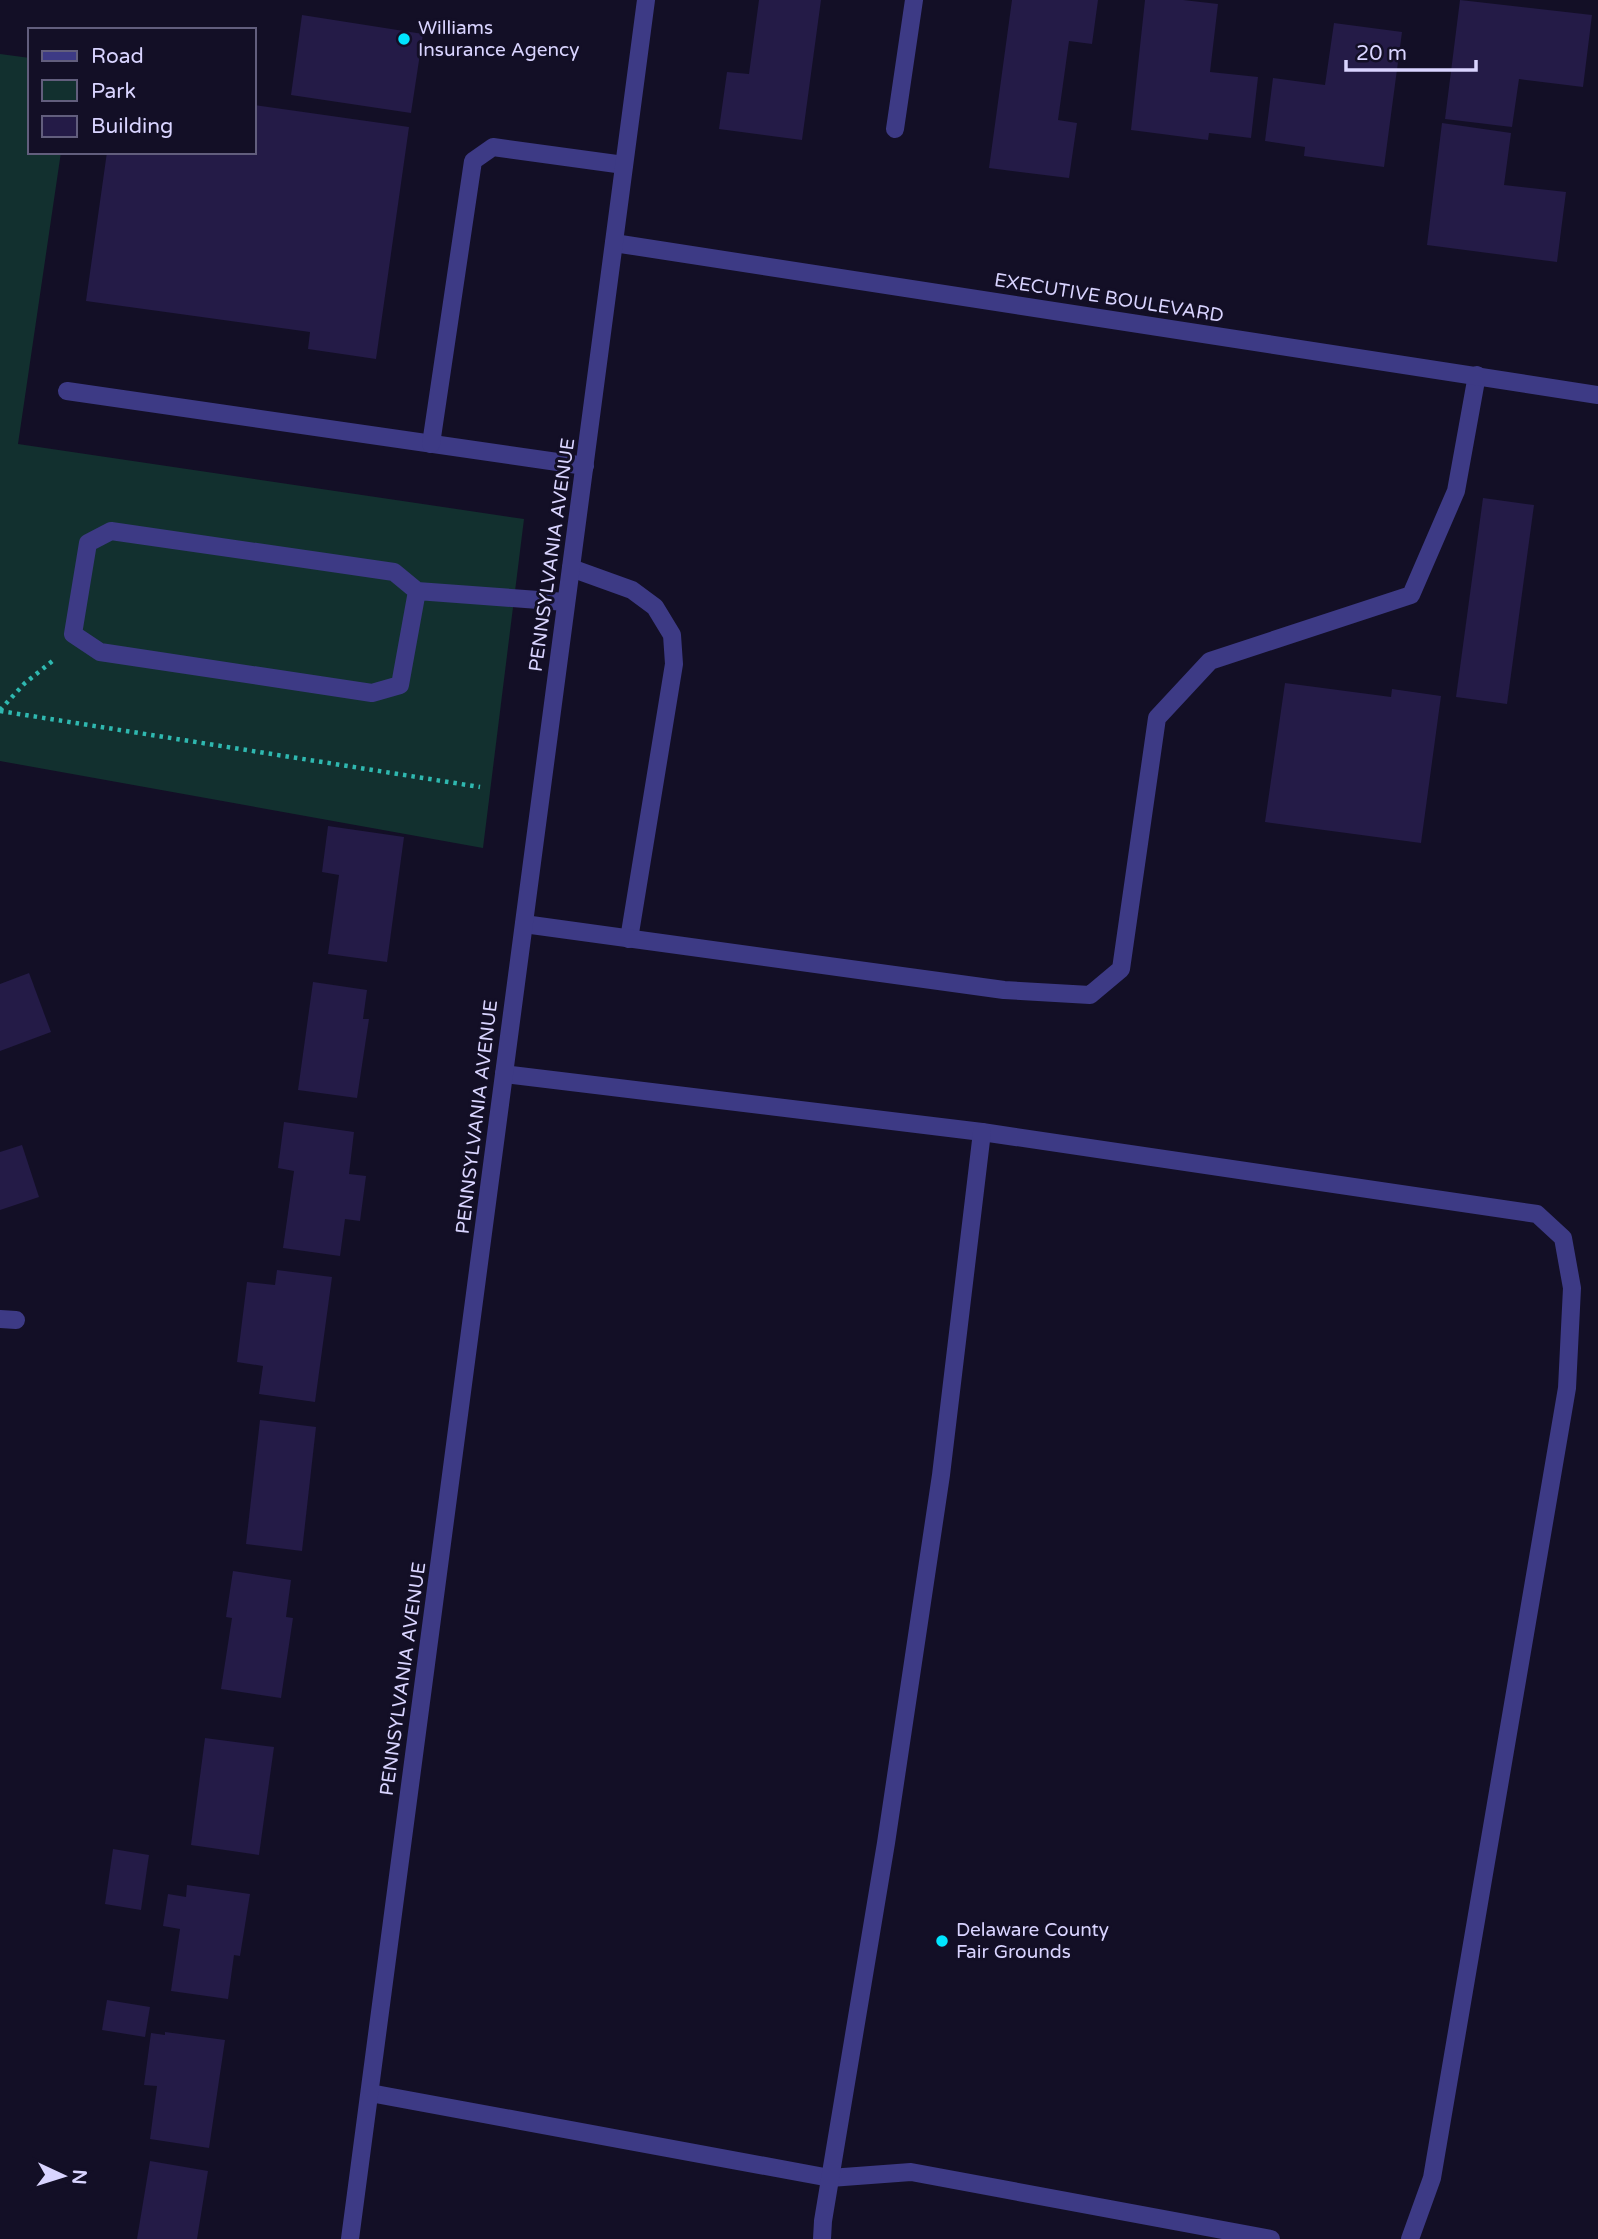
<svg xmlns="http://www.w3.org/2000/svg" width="1598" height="2239" font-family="'Varela Round',sans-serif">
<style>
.green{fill:#12302f}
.building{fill:#241b47}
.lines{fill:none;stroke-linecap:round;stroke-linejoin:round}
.path{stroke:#2fb8b0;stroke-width:4.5;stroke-dasharray:3.5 5;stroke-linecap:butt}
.service{stroke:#3d3a85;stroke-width:18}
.minor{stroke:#3d3a85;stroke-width:18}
.tertiary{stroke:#3d3a85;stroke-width:18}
.poi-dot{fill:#00e5ff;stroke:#130f26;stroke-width:2.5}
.labels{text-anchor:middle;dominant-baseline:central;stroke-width:6;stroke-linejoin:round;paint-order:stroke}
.poi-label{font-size:19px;fill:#d9d4ff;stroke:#130f26;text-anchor:start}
.street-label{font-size:19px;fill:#d9d4ff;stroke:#130f26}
</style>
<rect width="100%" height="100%" fill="#130f26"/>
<!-- green -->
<path class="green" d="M0 54 30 58V152H61L18 444 524 519 483 848 0 761Z"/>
<!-- building -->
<g class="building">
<path d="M759 0H821L802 140 719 129 727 72 749 74Z"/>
<path d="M1012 0H1098L1092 44 1069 41 1058 120 1077 123 1069 178 989 168Z"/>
<path d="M1145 0H1183L1218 4 1210 72 1258 77 1251 138 1209 133 1208 140 1131 130Z"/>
<path d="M1460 0 1592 15 1583 87 1519 79 1512 127 1445 119Z"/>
<path d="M302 15 423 34 411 113 291 95Z"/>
<path d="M1334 23 1402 32 1384 167 1304 156 1305 147 1265 141 1273 78 1325 85Z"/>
<path d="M254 105 409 127 376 359 308 349 310 332 86 301 107 152H254Z"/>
<path d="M1442 123 1511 133 1504 185 1566 192 1557 262 1427 245Z"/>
<path d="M1483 498 1534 505 1507 704 1456 697Z"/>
<path d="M1285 683 1391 697 1392 689 1441 696 1421 843 1265 822Z"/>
<path d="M328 826 404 837 387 962 328 954 339 875 322 872Z"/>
<path d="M29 973 51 1032 0 1051V984Z"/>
<path d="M313 982 367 990 363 1019H369L357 1098 298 1090Z"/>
<path d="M284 1122 354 1132 349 1174 366 1176 360 1221 345 1219 340 1256 283 1248 294 1171 278 1168Z"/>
<path d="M22 1145 39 1197 0 1210V1152Z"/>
<path d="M277 1270 332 1277 315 1402 259 1394 263 1366 237 1362 247 1282 275 1285Z"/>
<path d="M260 1420 316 1427 302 1551 246 1544Z"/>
<path d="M233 1571 291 1580 286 1617 293 1618 281 1698 221 1689 232 1618 226 1617Z"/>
<path d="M205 1738 274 1747 259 1855 191 1845Z"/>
<path d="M113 1849 149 1855 141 1910 105 1904Z"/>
<path d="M187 1885 250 1894 240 1956 234 1955 228 1999 171 1991 180 1929 163 1926 168 1894 186 1897Z"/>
<path d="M107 2000 150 2007 145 2037 102 2030Z"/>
<path d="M165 2032 225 2040 209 2148 150 2139 157 2086 144 2085 151 2033 165 2035Z"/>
<path d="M150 2161 208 2171 197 2239H137Z"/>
</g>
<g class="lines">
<!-- path -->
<g class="path">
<path d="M0 710 25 683 55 659"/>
<path d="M0 711 480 787"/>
</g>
<!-- service -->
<g class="service">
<path d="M895 129 914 0"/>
<path d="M67 391 585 466"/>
<path d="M431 444 473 161 493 147 624 165"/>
<path d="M571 568 632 590 655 607 672 635 674 664 629 939"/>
<path d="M417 591 400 685 372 693 100 652 73 634 88 543 111 531 394 572 417 591 566 602"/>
<path d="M524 924 1004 990 1090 995 1121 969 1157 718 1210 661 1411 595 1456 491 1477 375"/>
<path d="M504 1074 982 1132 1537 1214 1563 1238 1572 1288 1567 1388 1432 2178 1410 2239"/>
<path d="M0 1319 16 1320"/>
<path d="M370 2093 830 2178 911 2172 1271 2239"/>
<path d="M822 2239 823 2221 886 1843 941 1475 982 1132"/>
</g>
<!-- minor -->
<path class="minor" d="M614 243 1598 395"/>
<!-- tertiary -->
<path class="tertiary" d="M350 2239 646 0"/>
</g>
<!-- markers -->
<g class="poi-dot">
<circle cx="404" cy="39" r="7"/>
<circle cx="942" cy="1941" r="7"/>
</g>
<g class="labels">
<!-- poi labels -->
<g class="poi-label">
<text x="418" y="28">Williams<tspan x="418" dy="22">Insurance Agency</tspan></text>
<text x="956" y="1930">Delaware County<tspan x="956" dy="22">Fair Grounds</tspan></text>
</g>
<!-- street labels -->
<g class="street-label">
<text transform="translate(1109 298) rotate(9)">EXECUTIVE BOULEVARD</text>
<text transform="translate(552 555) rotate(-82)">PENNSYLVANIA AVENUE</text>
<text transform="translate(477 1117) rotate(-83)">PENNSYLVANIA AVENUE</text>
<text transform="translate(403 1679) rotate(-82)">PENNSYLVANIA AVENUE</text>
</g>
</g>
<!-- legend -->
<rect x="28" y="28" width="228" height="126" fill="#130f26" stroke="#625e7d" stroke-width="2"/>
<rect x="42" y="51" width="35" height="10" fill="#3d3a85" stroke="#625e7d" stroke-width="2"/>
<text x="91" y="63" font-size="21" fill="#d9d4ff">Road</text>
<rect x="42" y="80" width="35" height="21" fill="#12302f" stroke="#625e7d" stroke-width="2"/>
<text x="91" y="98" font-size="21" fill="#d9d4ff">Park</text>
<rect x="42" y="116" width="35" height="21" fill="#241b47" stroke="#625e7d" stroke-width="2"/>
<text x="91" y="133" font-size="21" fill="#d9d4ff">Building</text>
<!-- north arrow -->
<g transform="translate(63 2176) rotate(94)" stroke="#130f26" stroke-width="5" paint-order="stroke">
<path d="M0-5L12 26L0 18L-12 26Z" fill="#d9d4ff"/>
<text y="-10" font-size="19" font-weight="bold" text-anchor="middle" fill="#d9d4ff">N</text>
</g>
<!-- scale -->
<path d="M1346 60v10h130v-10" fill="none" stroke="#d9d4ff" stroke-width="3.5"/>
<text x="1356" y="60" font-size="21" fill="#d9d4ff" stroke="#130f26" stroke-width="5" paint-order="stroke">20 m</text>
</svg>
